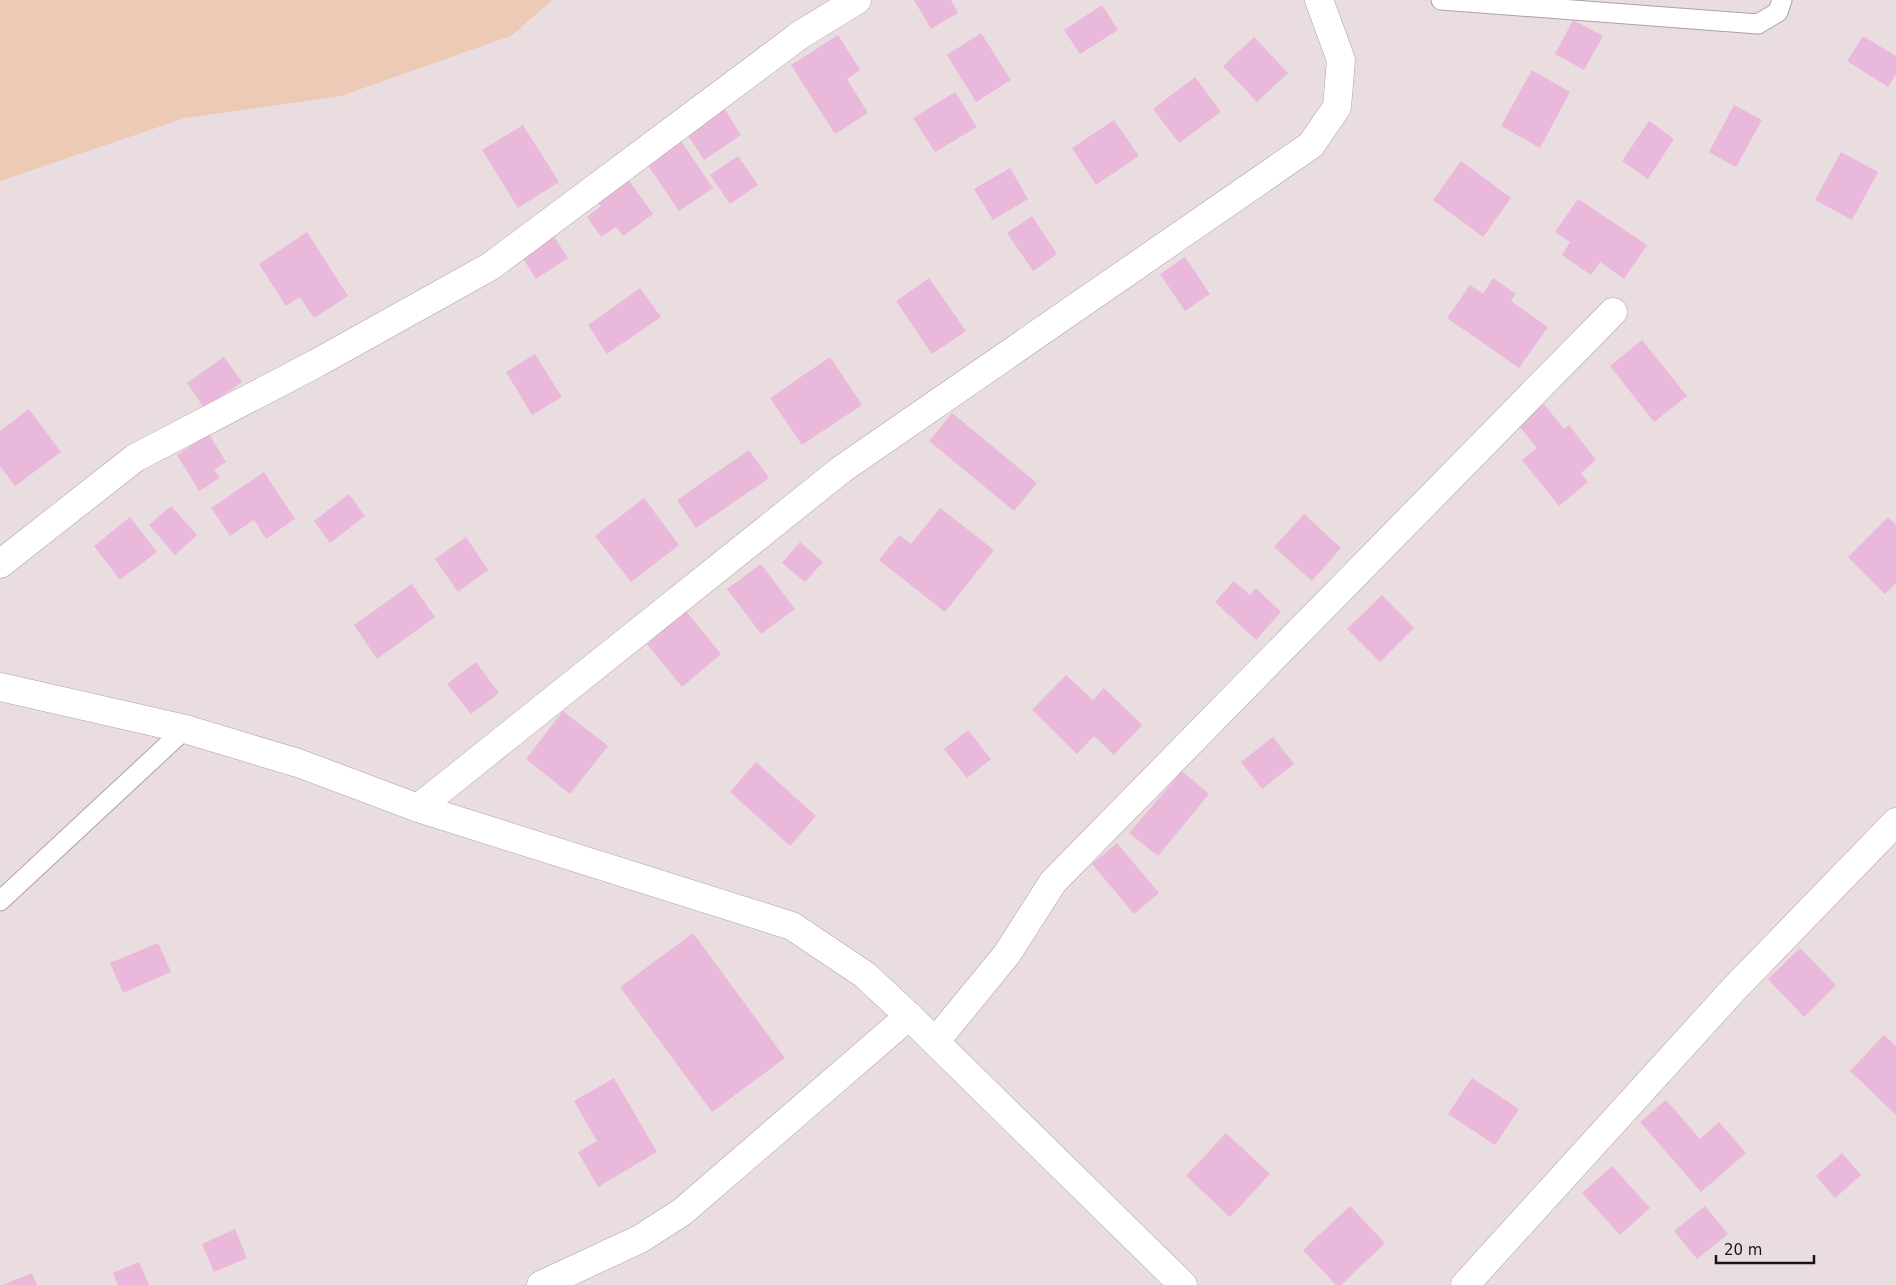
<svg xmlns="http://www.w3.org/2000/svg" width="1896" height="1285" font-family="'DejaVu Sans',sans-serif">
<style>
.green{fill:#eccab5}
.building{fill:#eab8db}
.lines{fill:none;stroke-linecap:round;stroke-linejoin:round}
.service-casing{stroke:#aea1a4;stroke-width:21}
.minor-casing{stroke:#aea1a4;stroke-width:29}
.service{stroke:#fff;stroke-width:19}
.minor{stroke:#fff;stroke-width:28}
</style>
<rect width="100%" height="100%" fill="#eadde0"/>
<!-- green -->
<path class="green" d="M0 0H552L511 36 341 96 185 118 0 181Z"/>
<!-- building -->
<g class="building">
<path d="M914 0H951L958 13 931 29Z"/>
<path d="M1102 5 1118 30 1080 54 1064 30Z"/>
<path d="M1573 20 1603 36 1584 70 1555 54Z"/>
<path d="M981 33 1011 80 976 102 947 55Z"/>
<path d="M838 35 860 70 847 79 868 113 835 134 791 65Z"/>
<path d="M1863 36 1896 56V74L1888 87 1847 61Z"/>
<path d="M1254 37 1288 73 1257 102 1223 66Z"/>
<path d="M1532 70 1570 92 1540 148 1501 126Z"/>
<path d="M1195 77 1221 112 1179 143 1153 109Z"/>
<path d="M955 92 977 127 935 152 913 118Z"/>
<path d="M1734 105 1762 120 1736 167 1709 152Z"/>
<path d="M723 106 741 135 704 160 685 131Z"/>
<path d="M1114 120 1139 156 1096 185 1072 148Z"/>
<path d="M1649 121 1674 139 1648 179 1622 161Z"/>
<path d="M523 125 559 182 518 208 482 150Z"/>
<path d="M681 141 713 188 679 211 647 164Z"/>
<path d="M1841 152 1878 172 1852 220 1815 200Z"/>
<path d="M738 156 758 185 730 204 710 175Z"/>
<path d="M1461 161 1511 198 1483 237 1433 200Z"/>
<path d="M1010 168 1028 199 993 220 974 189Z"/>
<path d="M627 178 653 214 623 236 616 227 601 237 587 217 601 206 596 200Z"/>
<path d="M1578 199 1647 245 1624 279 1600 262 1591 275 1562 255 1570 242 1555 232Z"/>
<path d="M1032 216 1057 254 1033 271 1007 233Z"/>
<path d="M307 232 348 296 314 318 300 297 286 306 259 264Z"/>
<path d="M551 232 568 258 536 279 519 252Z"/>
<path d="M1185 257 1210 294 1185 311 1160 274Z"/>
<path d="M929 278 966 331 932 354 896 301Z"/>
<path d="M1493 278 1516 294 1511 301 1548 327 1519 368 1447 318 1470 285 1483 294Z"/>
<path d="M640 288 661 317 607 354 588 325Z"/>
<path d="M1642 340 1687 396 1654 422 1610 366Z"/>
<path d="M535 354 562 397 532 415 506 372Z"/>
<path d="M224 357 242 382 204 408 187 383Z"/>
<path d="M830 357 862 405 802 445 770 398Z"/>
<path d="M1544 404 1564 429 1569 425 1596 460 1581 473 1588 482 1559 506 1522 460 1537 448 1518 425Z"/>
<path d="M29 409 61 452 15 486 0 466V431Z"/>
<path d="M952 413 1037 483 1014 511 929 441Z"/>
<path d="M209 434 226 462 214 470 220 478 199 491 177 455Z"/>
<path d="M749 450 769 478 696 528 677 500Z"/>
<path d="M264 472 295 519 266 539 254 520 230 536 211 508Z"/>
<path d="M349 494 365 516 330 543 314 521Z"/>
<path d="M644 498 679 545 631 582 595 536Z"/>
<path d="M171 506 197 535 175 555 149 525Z"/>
<path d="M940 508 994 550 945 612 879 560 899 535 911 544Z"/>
<path d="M1304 514 1341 548 1312 581 1274 547Z"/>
<path d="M130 517 157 552 120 580 94 546Z"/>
<path d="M1888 517 1896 525V583L1885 594 1848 557Z"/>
<path d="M466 537 488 570 458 592 435 559Z"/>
<path d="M800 542 823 562 805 582 782 563Z"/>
<path d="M761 564 795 609 761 634 727 589Z"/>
<path d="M1234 581 1250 595 1256 588 1281 612 1256 640 1215 602Z"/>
<path d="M412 584 435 617 377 659 354 625Z"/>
<path d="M1382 595 1414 628 1380 662 1347 629Z"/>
<path d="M686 611 721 654 682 687 647 644Z"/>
<path d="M476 662 499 693 471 714 447 684Z"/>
<path d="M1066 675 1093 700 1104 688 1142 725 1114 755 1094 736 1077 754 1032 710Z"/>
<path d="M563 711 608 746 570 794 526 759Z"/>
<path d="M968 730 991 759 967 778 944 749Z"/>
<path d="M1273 737 1294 764 1262 789 1241 762Z"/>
<path d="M756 762 816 816 790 846 730 792Z"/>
<path d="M1182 771 1209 794 1158 856 1129 833Z"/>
<path d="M1117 843 1159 893 1134 914 1092 864Z"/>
<path d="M693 933 785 1058 712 1112 620 987Z"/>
<path d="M158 943 171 972 123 993 110 963Z"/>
<path d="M1800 948 1836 985 1804 1017 1768 979Z"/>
<path d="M1884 1035 1896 1046V1115L1850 1071Z"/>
<path d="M614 1078 657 1152 598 1187 578 1152 597 1141 574 1101Z"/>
<path d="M1472 1078 1519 1109 1495 1145 1448 1114Z"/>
<path d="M1666 1100 1700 1139 1719 1122 1746 1153 1701 1192 1640 1122Z"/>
<path d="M1226 1133 1270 1174 1230 1217 1186 1176Z"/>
<path d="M1842 1153 1861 1175 1835 1198 1816 1176Z"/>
<path d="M1612 1166 1650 1208 1620 1235 1582 1193Z"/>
<path d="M1350 1206 1385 1243 1341 1285H1336L1303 1250Z"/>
<path d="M1705 1206 1728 1234 1697 1259 1674 1231Z"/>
<path d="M235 1229 247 1258 214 1272 202 1244Z"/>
<path d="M139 1262 149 1285H118L113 1273Z"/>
<path d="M32 1273 37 1285H3Z"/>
</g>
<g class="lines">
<!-- service casing -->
<g class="service-casing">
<g id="service">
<path d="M1441 0 1758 24 1778 12 1782 0"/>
<path d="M0 901 185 729"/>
</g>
</g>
<!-- minor casing -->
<g class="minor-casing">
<g id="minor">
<path d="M0 564 135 458 315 364 491 266 800 35 857 0"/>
<path d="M0 687 185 729 298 763 418 808 792 926 865 975 909 1016 1183 1285"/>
<path d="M418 808 842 469 1311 145 1337 107 1341 60 1319 0"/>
<path d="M935 1042 1007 954 1053 882 1613 312"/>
<path d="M541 1285 640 1239 682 1212 909 1016"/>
<path d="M1465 1285 1734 989 1896 822"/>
</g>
</g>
<!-- service -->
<use href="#service" class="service"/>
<!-- minor -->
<use href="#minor" class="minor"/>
</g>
<!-- scale -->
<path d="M1716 1255v8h98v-8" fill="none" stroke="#191516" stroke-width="2.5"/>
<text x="1724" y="1255" font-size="15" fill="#191516" stroke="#eadde0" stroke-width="4" paint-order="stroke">20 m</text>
</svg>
